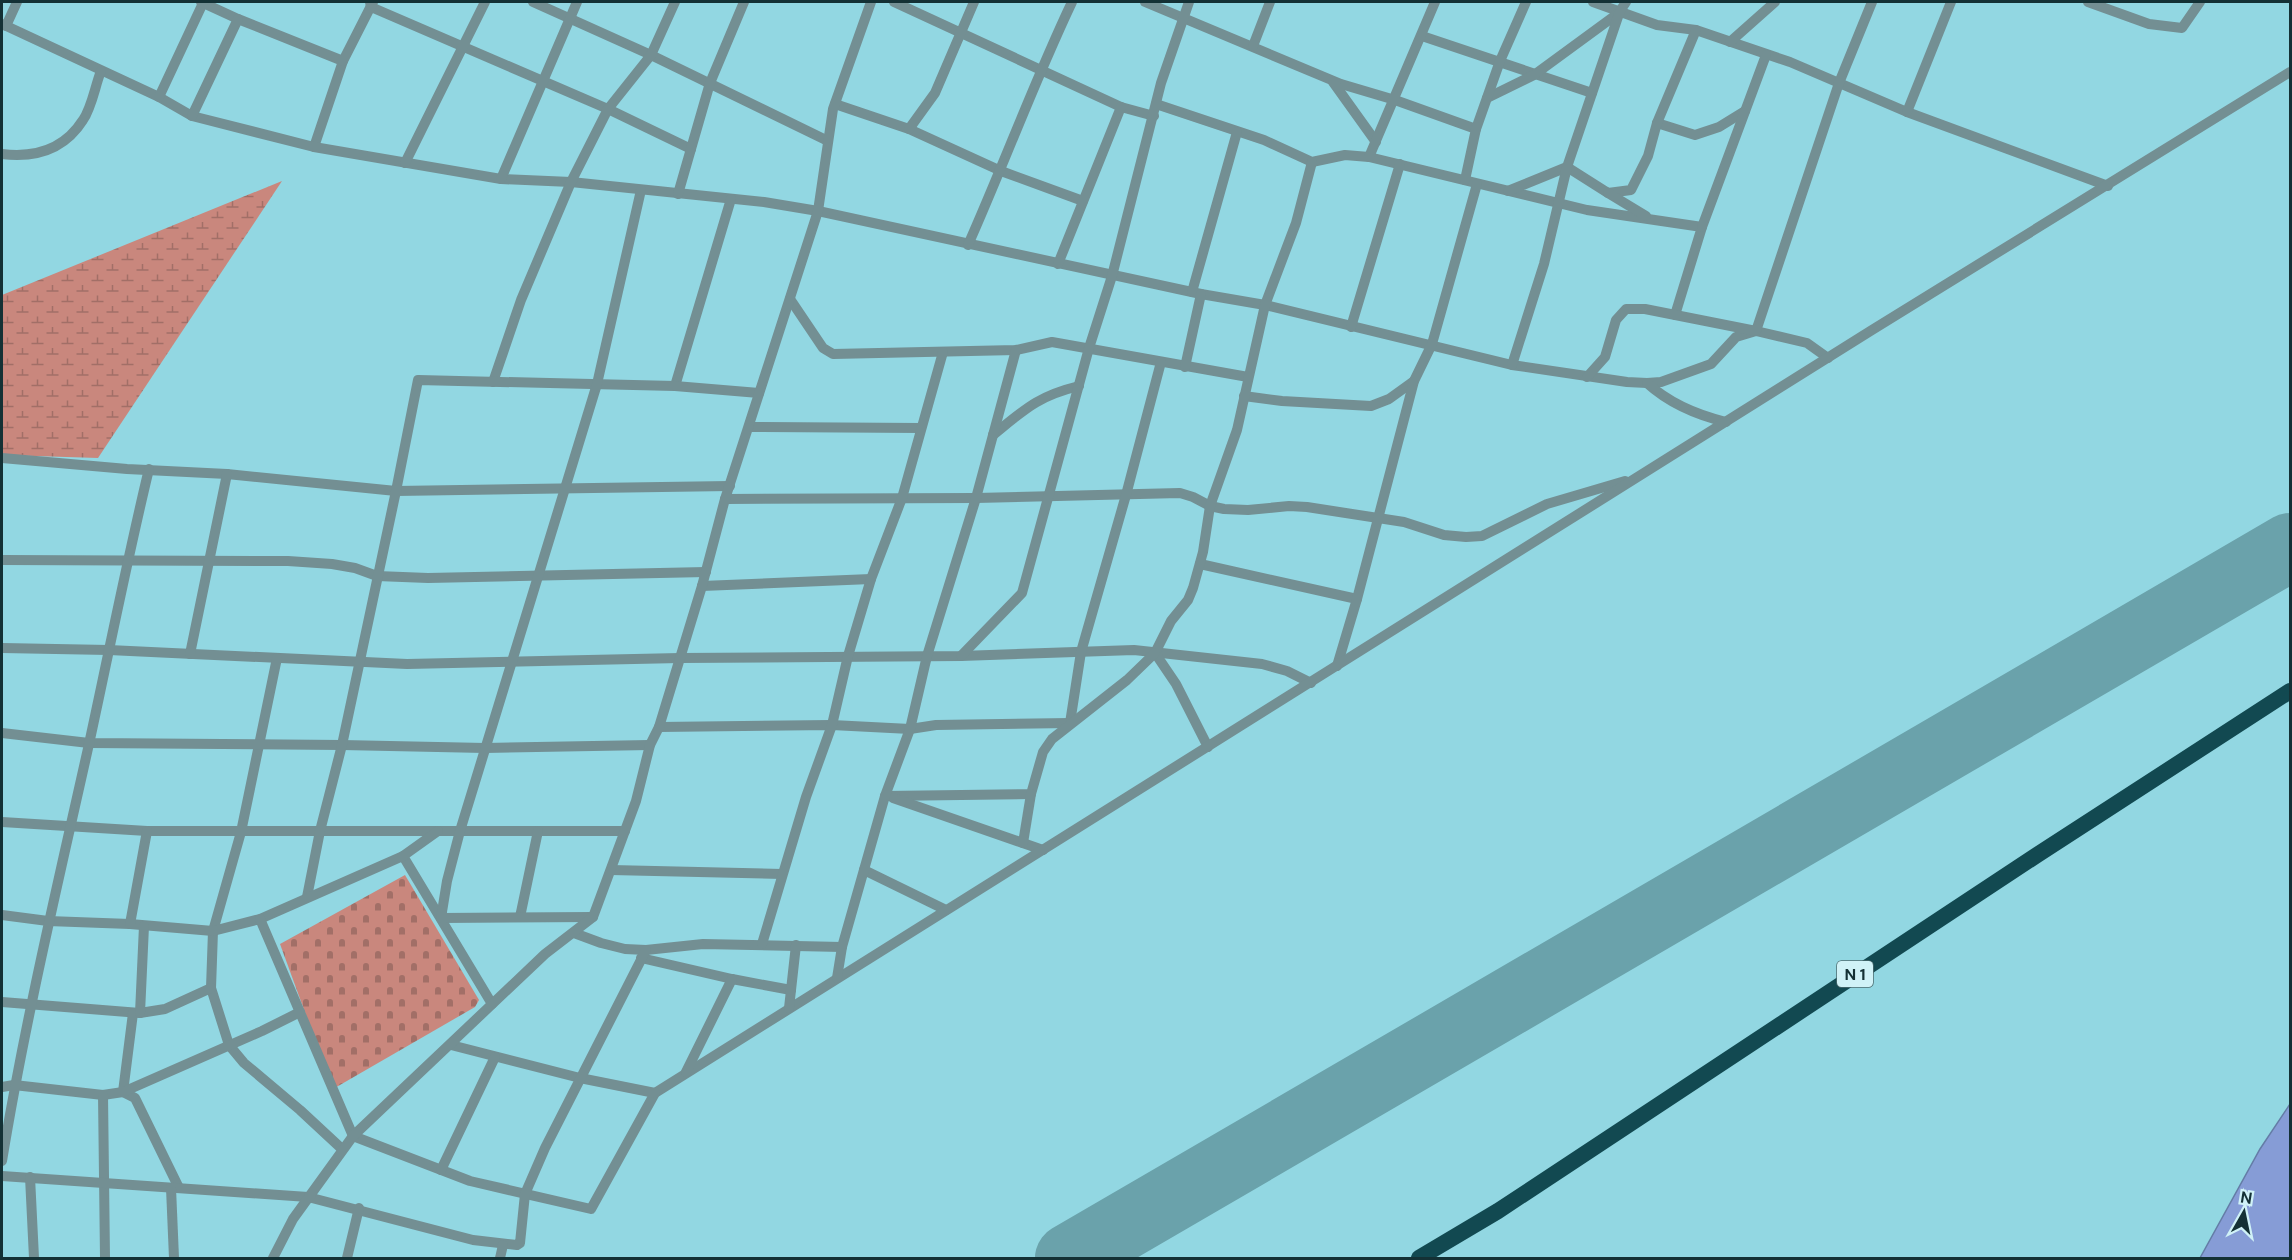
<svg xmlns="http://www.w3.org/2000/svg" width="2292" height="1260" font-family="'DM Sans',sans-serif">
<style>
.wetland{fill:url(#wetland-marsh)}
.cemetery{fill:url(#cemetery-stones)}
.water{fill:#869cd6;stroke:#647ca6;stroke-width:1.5}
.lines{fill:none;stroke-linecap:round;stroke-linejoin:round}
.runway{stroke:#6aa2ab;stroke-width:68}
.minor{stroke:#738f93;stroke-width:10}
.highway{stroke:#124951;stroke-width:16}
.labels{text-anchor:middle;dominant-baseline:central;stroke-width:4.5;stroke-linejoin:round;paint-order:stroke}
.shield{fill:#d0f2f7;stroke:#4c6b6f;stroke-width:1.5}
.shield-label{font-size:16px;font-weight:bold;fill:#143135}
</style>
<defs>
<pattern id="wetland-marsh" width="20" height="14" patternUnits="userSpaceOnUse" patternTransform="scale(1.5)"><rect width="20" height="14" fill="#c9877d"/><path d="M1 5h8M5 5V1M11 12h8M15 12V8" fill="none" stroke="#a26f67"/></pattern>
<pattern id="cemetery-stones" width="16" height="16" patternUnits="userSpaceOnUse" patternTransform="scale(1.5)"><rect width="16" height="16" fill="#c9877d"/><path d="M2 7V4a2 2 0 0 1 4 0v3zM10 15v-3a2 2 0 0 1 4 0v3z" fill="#a26f67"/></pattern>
</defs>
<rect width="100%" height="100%" fill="#92d7e2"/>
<!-- wetland -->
<path class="wetland" d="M282 181 98 458 2 455V295Z"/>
<!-- cemetery -->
<path class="cemetery" d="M405 875 479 1000 475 1007 333 1089 280 944Z"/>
<!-- water -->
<path class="water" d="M2290 1104V1258H2200L2260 1149Z"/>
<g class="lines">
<!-- runway -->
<path class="runway" d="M1069 1258 2290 547"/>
<!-- minor -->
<g class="minor">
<path d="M201 2 238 19 343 61 314 147"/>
<path d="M370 2 371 7 608 109 691 149"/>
<path d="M533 2 651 55 828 141"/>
<path d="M894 2 1121 107 1154 116"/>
<path d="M1145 2 1341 84 1395 100 1476 129"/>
<path d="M1593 2 1657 25 1696 30 1790 62 1907 112 2108 186"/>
<path d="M2088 2 2149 24 2182 28 2200 2"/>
<path d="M2 24 159 97 192 116 314 147 501 179 571 182 764 202 818 211 1201 294 1265 305 1512 365 1627 382 1647 383 1661 382 1711 364 1736 337 1756 331 1807 343 1828 358"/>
<path d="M6 26 17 2"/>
<path d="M1422 36 1592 93"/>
<path d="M1730 42 1775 2"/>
<path d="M1253 46 1270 2"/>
<path d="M343 61 373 2"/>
<path d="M1333 82 1376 142"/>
<path d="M159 97 203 3"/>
<path d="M1487 98 1534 75 1620 12"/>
<path d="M835 104 909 129 1001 171 1083 201"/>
<path d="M1156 104 1264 140 1312 162 1345 155 1369 157 1587 210 1702 227 1675 315"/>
<path d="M1907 112 1951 2"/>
<path d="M192 116 238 19"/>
<path d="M1657 123 1695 135 1719 127 1745 111"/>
<path d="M909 129 935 93 974 2"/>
<path d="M2 154C35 158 64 150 83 120 92 107 95 86 101 71"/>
<path d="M1369 157 1435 2"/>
<path d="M405 163 485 2"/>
<path d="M501 179 577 2"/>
<path d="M1465 180 1476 129 1500 61 1526 2"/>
<path d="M1508 191 1567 167 1608 193 1631 190 1648 156 1657 123 1696 30"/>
<path d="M1608 193 1646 216"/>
<path d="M678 194 710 83 744 2"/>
<path d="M1702 227 1766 55"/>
<path d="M968 245C1004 164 1034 82 1072 2"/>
<path d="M1058 264 1121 107"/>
<path d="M1192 292 1237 132"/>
<path d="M790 299 823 348 833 354 1016 350 1052 342 1248 377"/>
<path d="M1351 327 1400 164"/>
<path d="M1512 365 1544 264 1567 167 1620 11 1626 2"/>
<path d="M1185 367 1201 294"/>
<path d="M1587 377 1605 357 1616 320 1626 309H1645L1756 331 1839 83 1872 2"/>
<path d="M493 382 521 300 571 182 608 109 651 55 675 2"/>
<path d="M1647 383C1670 404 1697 415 1726 422"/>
<path d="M675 386 731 199"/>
<path d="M1244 396 1282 401 1371 406 1389 399 1414 381"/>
<path d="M749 427 921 428"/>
<path d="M993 435C1025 409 1038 396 1079 386"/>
<path d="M2 458 127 469 227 474 396 491 730 486"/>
<path d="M725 499 976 498 1180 493 1193 497 1210 506 1224 509 1248 510 1289 506 1307 507 1404 522 1444 535 1466 537 1482 536 1547 504 1625 481"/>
<path d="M2 560 288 561 332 564 355 568 377 576 428 578 706 572"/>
<path d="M1200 564 1357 599"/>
<path d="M702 586 871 579"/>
<path d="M2 648 109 650 407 664 680 658 961 656 1134 650 1262 664 1287 671 1311 683"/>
<path d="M190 654 227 474"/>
<path d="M961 656 1022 593 1089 348 1112 276 1161 83 1189 2"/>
<path d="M277 658 241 832 213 931 211 988 229 1045 244 1063 300 1110 342 1149"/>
<path d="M1337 666 1357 599 1414 381 1432 344 1477 184"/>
<path d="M1070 723 1081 652 1126 495 1161 362"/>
<path d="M659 727 832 725 910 729 936 725 1070 723"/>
<path d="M2 733 89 743 342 745 485 748 650 745"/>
<path d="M1208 747 1176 684 1155 653 1171 621 1188 600 1193 588 1203 552 1210 506 1237 430 1265 305 1296 223 1312 162"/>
<path d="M885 796 1031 794 1043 752 1052 739 1127 680 1155 653"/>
<path d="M893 798 1043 850"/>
<path d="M2 822 147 831H625"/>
<path d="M1023 843 1031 794"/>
<path d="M403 856 492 1004"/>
<path d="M611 870 782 874"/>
<path d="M864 870 946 910"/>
<path d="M307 897 320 831 342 745 396 491 418 380 675 386 759 393"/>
<path d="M2 915 48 921 130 924 213 931 260 919 403 856 438 831"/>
<path d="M520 917 538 831"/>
<path d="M593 917 441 918 447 881 460 831 597 384 641 190"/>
<path d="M260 919 353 1136 470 1181 591 1209 655 1093 1872 330 2290 72"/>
<path d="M130 924 147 831"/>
<path d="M574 933 601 943 625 949 646 950 703 944 842 947"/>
<path d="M762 944 806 797 832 725 848 656 871 579 902 498 943 352"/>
<path d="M641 958 732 979 791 990"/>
<path d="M837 978 842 947 885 796 910 729 927 656 976 498 1016 350"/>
<path d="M2 1002 140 1013 165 1009 211 988"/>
<path d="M789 1008 796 945"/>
<path d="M133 1013 123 1092 135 1098 179 1188"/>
<path d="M140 1013 144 926"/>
<path d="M451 1045 580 1078 655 1093"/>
<path d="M686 1072 732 979"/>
<path d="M2 1087 14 1085 103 1095 123 1092 262 1031 300 1012"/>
<path d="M103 1095 105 1258"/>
<path d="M2 1161C25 1021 58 883 89 744 109 652 127 560 149 469"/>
<path d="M441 1170 495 1057"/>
<path d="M2 1176 308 1197 473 1240 517 1245 520 1243 525 1194 545 1148 646 950"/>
<path d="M30 1177 34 1258"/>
<path d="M171 1188 174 1258"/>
<path d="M273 1258 293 1219 353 1136 545 954 593 917 636 801 650 745 659 727 702 586 725 499 818 211 833 109 871 2"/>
<path d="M347 1258 359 1208"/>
<path d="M500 1258 503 1245"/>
</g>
<!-- highway -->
<path class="highway" d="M1419 1258 1498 1211 2037 855 2290 691"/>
</g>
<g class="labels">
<!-- shield labels -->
<rect class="shield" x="1837" y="961" width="36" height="26" rx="4.5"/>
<g class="shield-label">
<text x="1855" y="974">N 1</text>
</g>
</g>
<!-- border -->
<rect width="2292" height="1260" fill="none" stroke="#143135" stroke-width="6"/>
<!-- north arrow -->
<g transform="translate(2244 1212) rotate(9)" stroke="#d0f2f7" stroke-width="4.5" paint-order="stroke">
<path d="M0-4.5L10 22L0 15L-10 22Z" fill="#143135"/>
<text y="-9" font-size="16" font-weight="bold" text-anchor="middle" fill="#143135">N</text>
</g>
</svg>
